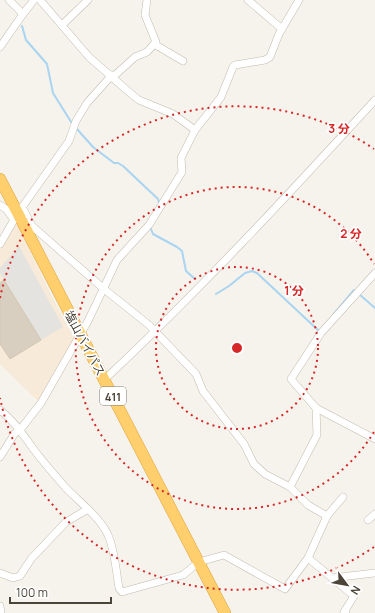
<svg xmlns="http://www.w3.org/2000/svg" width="375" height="613" font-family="Manrope,'Noto Sans JP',sans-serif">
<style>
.commercial{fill:#f7ead8}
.parking{fill:#e5e3e0}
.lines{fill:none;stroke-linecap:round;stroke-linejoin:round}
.stream{stroke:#a9d4f2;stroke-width:2}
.building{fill:#d8cfc1;stroke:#d3c7b4}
.minor-casing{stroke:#c2bbae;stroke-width:8}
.highway-casing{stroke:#e0a43c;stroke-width:12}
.minor{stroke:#fff;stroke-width:7}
.highway{stroke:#ffcf6e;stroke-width:11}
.ring{fill:none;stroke:#d62828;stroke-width:2;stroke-dasharray:2 4}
.labels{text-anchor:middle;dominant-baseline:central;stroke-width:3.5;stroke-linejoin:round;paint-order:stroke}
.shield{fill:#fff;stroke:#817c74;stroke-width:1}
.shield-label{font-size:11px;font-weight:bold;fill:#4b4439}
.street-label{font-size:12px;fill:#4b4439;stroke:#fff}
.centre{fill:#d62828;stroke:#fff;stroke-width:2}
.ring-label{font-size:12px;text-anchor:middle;font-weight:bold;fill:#d62828;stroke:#fff;stroke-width:3.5;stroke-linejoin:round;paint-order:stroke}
</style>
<rect width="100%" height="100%" fill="#f6f3ec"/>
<!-- commercial -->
<path class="commercial" d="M17 224 52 297 76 342 39 402 0 364V247Z"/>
<!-- parking -->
<path class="parking" d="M19 246 63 327 41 340 0 273V268Z"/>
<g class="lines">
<!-- stream -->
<g class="stream">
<path d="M22 26 26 40 47 64 53 93 73 125"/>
<path d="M76 128 93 147 114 163H118L123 166 158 199 159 203"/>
<path d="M151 229 153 234 177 247 182 251 186 271 195 279"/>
<path d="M216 294 229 286 245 273 252 271 257 273 319 331"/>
<path d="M359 294 375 308"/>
<path d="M333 315 354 290"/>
</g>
</g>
<!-- building -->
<path class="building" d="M4 280 41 340 10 359 0 344V283Z"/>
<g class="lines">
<!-- minor casing -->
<g class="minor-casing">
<g id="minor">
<path d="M9 0 23 14"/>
<path d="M40 0 89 57 129 92 139 100 173 114 195 130"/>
<path d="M248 0 282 29"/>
<path d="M62 25 88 0"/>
<path d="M154 44 183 61"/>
<path d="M0 47 23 14 34 0"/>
<path d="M113 77 135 57 147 52 156 42 145 15 147 0"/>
<path d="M0 205 6 209 14 220"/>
<path d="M22 207 32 226 104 289 149 325 196 374 203 391 244 444 254 464 265 474 290 487 308 505 327 516"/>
<path d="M0 244 18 213 69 141 76 121 87 103 112 75"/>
<path d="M375 273 321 333 291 379 316 408 375 439"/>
<path d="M104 380C199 291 287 196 375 100"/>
<path d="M0 410C14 421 22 433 32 447 42 461 54 474 65 487 79 502 99 516 108 535 115 551 116 571 119 588L122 592 183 575 199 562 224 555 285 589 308 558 327 516 343 497"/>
<path d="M0 457 15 433 20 430 41 403 88 321 117 260 149 225 182 172 181 158 195 130 221 97 233 67 235 65 265 60 270 57 279 34 299 0"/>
<path d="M290 487 317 435 316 408"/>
<path d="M368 520 375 514"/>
<path d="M308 558 354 596 344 612 346 613"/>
<path d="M0 573 13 578 20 576 31 559 66 522 88 509"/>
<path d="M332 578 375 573"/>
<path d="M0 606 1 613"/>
</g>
</g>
<!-- highway casing -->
<g class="highway-casing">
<path id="highway" d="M0 179 225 613"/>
</g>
<!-- minor -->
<use href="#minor" class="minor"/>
<!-- highway -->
<use href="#highway" class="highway"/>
</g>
<!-- distance rings -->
<g class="ring">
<circle cx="237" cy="348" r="81"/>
<path d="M374 432A161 161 0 1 1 374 264"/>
<path d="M374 547A242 242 0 0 1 0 398M0 298A242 242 0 0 1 374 149"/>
</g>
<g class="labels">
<!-- shield labels -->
<rect class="shield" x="100" y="387" width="26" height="18" rx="3"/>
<g class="shield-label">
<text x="113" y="396">411</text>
</g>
<!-- street labels -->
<g class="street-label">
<text transform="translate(85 343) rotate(62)">塩山バイパス</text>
</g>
</g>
<circle cx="237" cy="348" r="6" class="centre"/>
<g class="ring-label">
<text x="339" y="133">3 分</text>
<text x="351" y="238">2 分</text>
<text x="294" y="295">1 分</text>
</g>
<!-- north arrow -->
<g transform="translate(347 585) rotate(122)" stroke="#ffffff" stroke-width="3" paint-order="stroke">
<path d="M0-3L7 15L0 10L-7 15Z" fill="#4b4439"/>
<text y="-6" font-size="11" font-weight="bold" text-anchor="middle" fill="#4b4439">N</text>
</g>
<!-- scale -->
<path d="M10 597v6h101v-6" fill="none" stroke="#4b4439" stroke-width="2"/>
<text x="16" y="597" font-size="12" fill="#4b4439" stroke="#ffffff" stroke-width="3" paint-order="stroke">100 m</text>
</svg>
